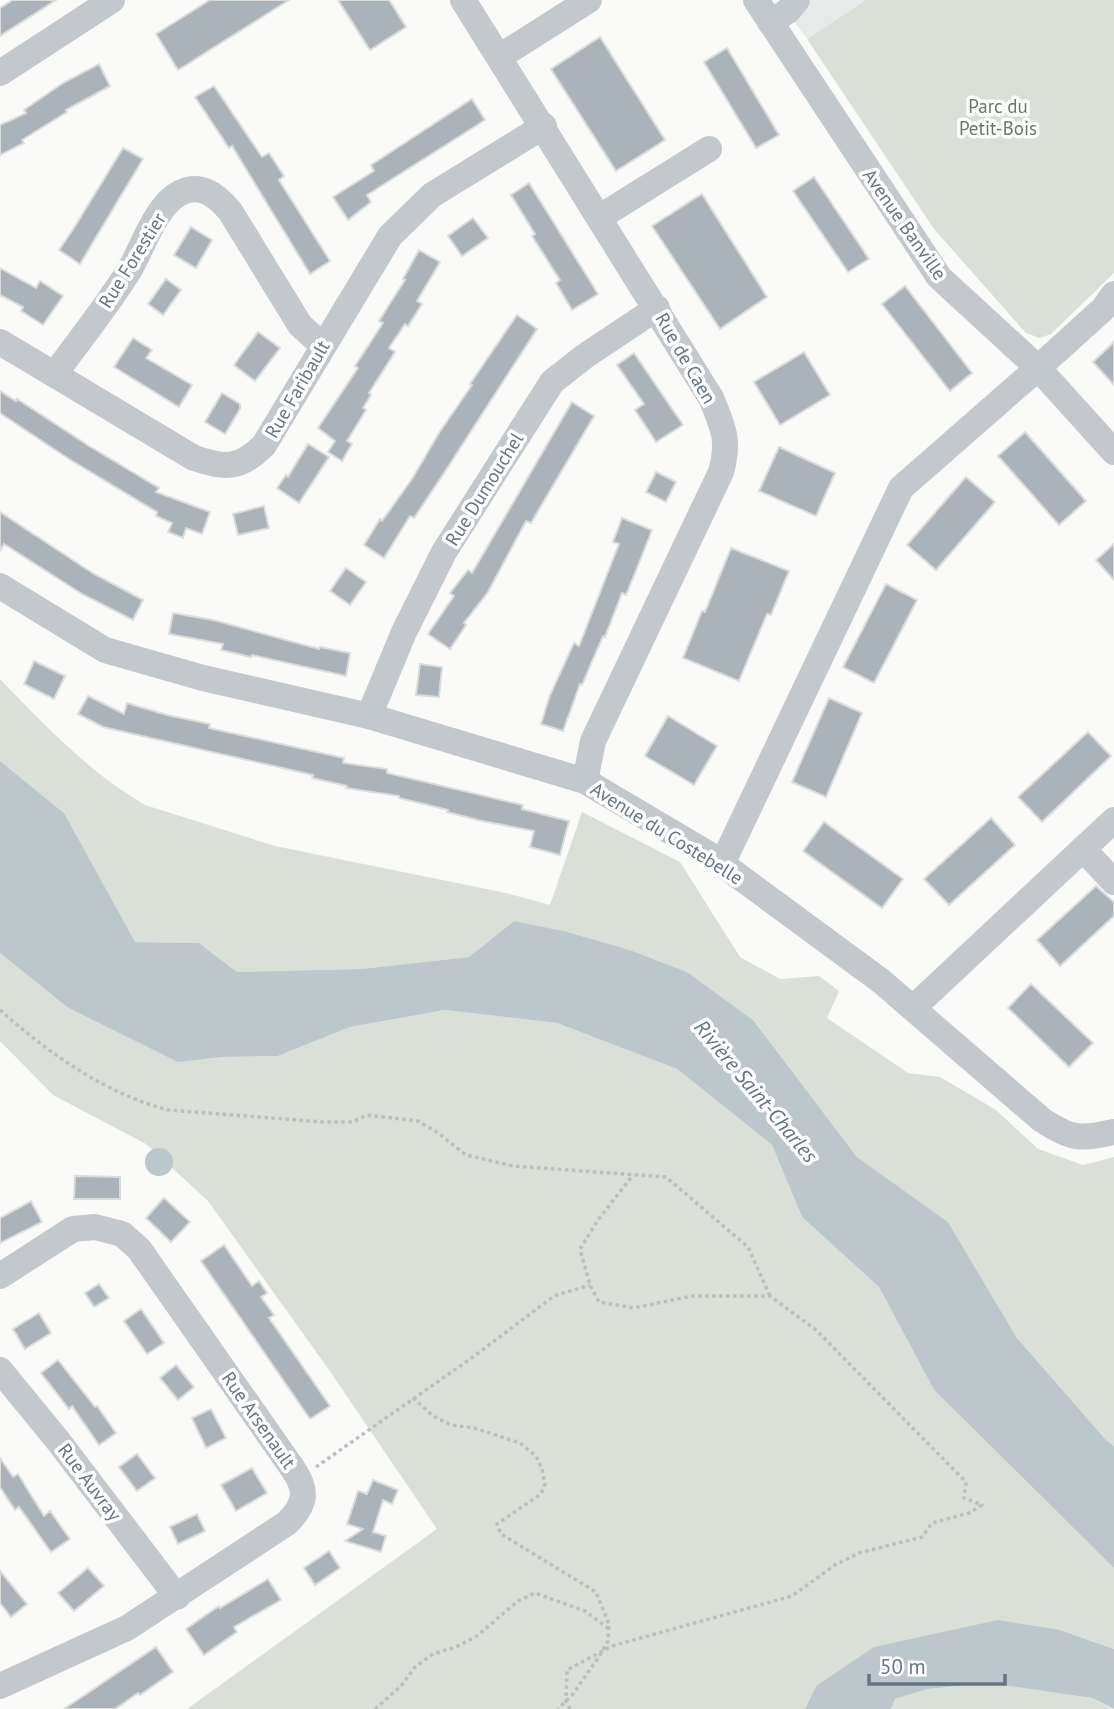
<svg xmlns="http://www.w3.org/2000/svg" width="1114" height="1709" font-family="'PT Sans',sans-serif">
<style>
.built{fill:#e8e9e9}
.green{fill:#dadfd7}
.water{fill:#bbc7cb}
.building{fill:#aab3b9;stroke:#dcdcda;stroke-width:2}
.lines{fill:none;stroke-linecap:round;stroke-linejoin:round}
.path{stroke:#bbbfc2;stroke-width:3.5;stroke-dasharray:3.5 3.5;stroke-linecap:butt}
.minor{stroke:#c3c8cc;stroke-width:26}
.labels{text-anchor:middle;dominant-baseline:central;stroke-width:7;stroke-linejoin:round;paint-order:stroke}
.park-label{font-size:19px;fill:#687a64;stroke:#fff}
.street-label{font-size:19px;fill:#657683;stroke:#fff}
.water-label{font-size:21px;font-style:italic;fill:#60757c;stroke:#fff}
</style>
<rect width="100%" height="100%" fill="#fafaf8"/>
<!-- built -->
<path class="built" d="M779 0H866L807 39Z"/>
<!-- green -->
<g class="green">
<path d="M866 0H1114V273L1051 334 1040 338 1026 333 934 229 807 39Z"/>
<path d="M0 679C44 725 90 773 145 805L275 846 506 893 550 905 582 812 680 862 740 957 780 979 819 976 839 991 827 1018 908 1073 940 1077 996 1110 1038 1149 1083 1165 1114 1157V1446L1106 1440 1017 1338 948 1222 857 1157 753 1020 687 972 630 950 564 931 514 921 469 957 361 969 237 972 199 943 134 942 64 813 0 761Z"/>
<path d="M0 953 67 1007 221 1057 278 1056 350 1027 445 1010 557 1023 677 1069 772 1145 802 1217 879 1287 934 1390 1114 1568V1649L1060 1630 816 1686 805 1709H187L437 1529 327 1367 208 1201 146 1144 53 1095 0 1041Z"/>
<path d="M988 1683 1092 1698 1112 1709H891L895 1699 928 1689Z"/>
</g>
<!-- water -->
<g class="water">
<path d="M0 761 64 813 135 942 199 943 237 972 361 969 469 957 514 921 564 931 630 950 687 972 753 1020 857 1157 948 1222 1017 1338 1106 1440 1114 1446V1568L934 1390 879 1287 802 1217 772 1145 677 1069 557 1023 445 1010 350 1027 278 1056 221 1057 178 1062 67 1007 0 953Z"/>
<circle cx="159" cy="1162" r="14"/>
<path d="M998 1620 1060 1630 1114 1649V1709L1092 1698 988 1683 928 1689 895 1699 891 1709H805L816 1686 874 1647Z"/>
</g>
<!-- building -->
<g class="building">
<path d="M13 0H56L0 36V8Z"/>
<path d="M210 0H289L178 70 156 34Z"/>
<path d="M338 0H389L406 27 370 50Z"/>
<path d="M600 37 665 140 616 171 551 69Z"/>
<path d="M727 48 779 135 756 148 704 62Z"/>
<path d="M99 64 110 86 66 110 67 112 22 140 24 143 0 155V125L26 113 24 110 63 83Z"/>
<path d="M214 86 262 157 269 153 284 176 279 180 330 261 310 274 232 146 229 148 195 97Z"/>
<path d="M472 99 485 120 367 195 371 202 348 220 333 197 374 171 371 165Z"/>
<path d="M123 148 143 159 80 264 59 250 74 228Z"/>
<path d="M814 177 869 259 848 272 793 191Z"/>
<path d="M529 183 598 294 572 310 556 283 560 280 532 236 535 234 511 195Z"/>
<path d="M702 194 767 297 720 329 652 226Z"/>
<path d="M473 218 488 238 462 256 448 236Z"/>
<path d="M191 227 212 240 196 268 174 255Z"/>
<path d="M419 250 440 262 417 301 422 304 408 326 405 324 389 348 395 352 369 393 371 395 363 408 366 410 347 441 352 444 342 461 328 452 335 441 318 428 358 368 355 366 383 323 379 321 405 280 403 279Z"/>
<path d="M0 268 36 288 40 281 63 296 43 325 21 311 23 307 0 295Z"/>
<path d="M166 279 181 290 163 315 148 304Z"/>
<path d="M905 286 972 373 950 391 882 304Z"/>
<path d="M517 315 537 329 446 470 414 518 410 516 384 558 364 545 380 519 382 521 412 479 439 433 472 385 470 384Z"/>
<path d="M258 332 280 348 255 381 234 365Z"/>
<path d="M133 338 152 350 146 358 192 385 179 407 114 367Z"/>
<path d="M1114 342V385L1093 362Z"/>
<path d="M804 352 830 395 780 425 754 382Z"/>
<path d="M634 353 683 425 656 442 635 410 644 404 617 365Z"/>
<path d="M0 391 16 401 17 399 89 446 159 488 156 492 210 512 202 534 186 528 183 538 168 532 172 523 156 516 157 512 69 459 0 413Z"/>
<path d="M222 393 240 404V409L225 434 205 422Z"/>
<path d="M572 402 594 416 531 523 526 521 488 592 464 623 466 625 450 649 428 634 454 596 450 593 468 570 472 573Z"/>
<path d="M1025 432 1086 501 1059 525 998 456Z"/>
<path d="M308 444 329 457 299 503 277 488 286 475 288 477Z"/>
<path d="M779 447 835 473 816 516 759 491Z"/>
<path d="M656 472 676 482 666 502 646 492Z"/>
<path d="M966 477 995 502 936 570 907 545Z"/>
<path d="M264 506 269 528 238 535 233 514Z"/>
<path d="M0 512 94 574 143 600 133 620 82 594 4 544 0 551Z"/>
<path d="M622 518 652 530 639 563 626 595 622 593 605 637 603 636 582 685 580 684 563 731 541 724 550 695 574 643 579 646 619 544 613 542Z"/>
<path d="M1114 544V580L1096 560Z"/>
<path d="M731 548 789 571 771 615 767 614 739 681 683 658 702 611 705 612Z"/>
<path d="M346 568 366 582 350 605 330 591Z"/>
<path d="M886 584 917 600 874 683 843 667Z"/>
<path d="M173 613 213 620 319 649 320 647 350 653 346 676 252 655 251 657 221 650 223 644 169 634Z"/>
<path d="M34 661 65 676 54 699 24 684Z"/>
<path d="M420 664 442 667 439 697 416 695Z"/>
<path d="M88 696 124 714 127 703 167 715 210 724 209 728 344 758 343 763 387 769V773L523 805 522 809 569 821 560 855 530 847 534 831 482 821 447 812 448 810 399 798V796L346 788 347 786 312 778 313 775 103 727 78 714Z"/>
<path d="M829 698 862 713 826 797 792 782Z"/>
<path d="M668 716 717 746 694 785 645 756Z"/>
<path d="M1088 732 1111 756 1042 822 1018 797Z"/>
<path d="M991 818 1015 845 949 905 924 879Z"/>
<path d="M824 822 903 879 882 908 803 851Z"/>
<path d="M1096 886 1114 902V916L1060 966 1037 940Z"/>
<path d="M1031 984 1093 1043 1069 1067 1008 1008Z"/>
<path d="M75 1176 120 1177V1199H74Z"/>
<path d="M164 1198 190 1222 171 1242 146 1218Z"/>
<path d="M31 1201 42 1222 0 1243V1218Z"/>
<path d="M224 1245 252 1286 259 1281 267 1293 261 1297 274 1315 269 1318 330 1406 310 1419 201 1261Z"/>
<path d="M99 1284 109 1298 94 1307 85 1293Z"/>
<path d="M141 1309 164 1343 147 1354 124 1321Z"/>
<path d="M39 1313 51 1333 25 1349 13 1329Z"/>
<path d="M58 1360 95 1407 97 1406 116 1433 99 1445 72 1406 69 1409 41 1373Z"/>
<path d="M176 1365 194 1387 178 1400 160 1378Z"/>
<path d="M211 1409 226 1438 206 1448 192 1418Z"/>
<path d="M137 1454 155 1478 137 1491 119 1467Z"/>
<path d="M0 1458 13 1477 18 1474 44 1516 50 1511 70 1539 51 1552 19 1507 15 1510 0 1487Z"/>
<path d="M252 1468 267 1493 236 1511 221 1485Z"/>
<path d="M373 1480 398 1490 392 1504 383 1500 373 1532 386 1536 381 1552 345 1541 363 1529 347 1524 358 1491 367 1494Z"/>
<path d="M197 1514 205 1531 178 1544 170 1527Z"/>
<path d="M329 1551 340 1568 315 1585 304 1568Z"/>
<path d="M88 1568 104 1586 74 1611 58 1593Z"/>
<path d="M0 1571 27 1604 11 1617 0 1603Z"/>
<path d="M268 1579 281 1600 234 1627 237 1632 204 1655 186 1629 219 1606 220 1608Z"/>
<path d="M156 1647 173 1672 140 1695 138 1693 115 1709H64Z"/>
</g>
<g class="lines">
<!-- path -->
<g class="path">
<path d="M0 1010C47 1052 107 1095 169 1110L323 1122H353L366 1115 418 1121 438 1133 466 1155 513 1166 666 1177 748 1247 770 1296"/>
<path d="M413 1398 433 1416 451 1425 474 1428 520 1443 536 1456 542 1469 545 1484 541 1494 497 1524 501 1534 596 1592 609 1624 608 1641 600 1655 573 1694 558 1709"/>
<path d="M316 1467 473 1357 554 1296 590 1285"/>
<path d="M375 1709 401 1686 415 1667 433 1654 456 1647 477 1636 518 1601 535 1593 585 1611 609 1629"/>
<path d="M570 1709 566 1701 567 1670 612 1646 792 1596 835 1565 859 1553 922 1537 932 1523 969 1513 982 1505 964 1498 966 1482 816 1330 770 1296H692L634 1308 599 1302 590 1285 580 1249 598 1220 633 1175"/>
</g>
<!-- minor -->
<g class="minor">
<path d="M463 0 711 398C723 427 730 440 721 472L593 741 585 781"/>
<path d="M756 0 939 277 1038 368 1114 452"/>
<path d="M770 22 788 11 797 0"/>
<path d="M499 57 589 0"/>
<path d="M0 73 112 0"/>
<path d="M600 217 709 149"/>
<path d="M0 342 194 458C225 468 239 470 264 445L390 236 432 195 544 126"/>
<path d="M55 374C80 339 108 305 130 269 143 247 156 205 180 193 201 182 217 196 230 211L300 325 322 345"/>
<path d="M0 586 105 650 203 678 369 716 585 781 710 855 881 981 1042 1120C1071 1139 1080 1140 1114 1132"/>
<path d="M369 716 404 632 444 552 552 382 585 356 657 308"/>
<path d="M1083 849 1114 882"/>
<path d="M722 864 901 488 1038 368 1103 309 1114 294"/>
<path d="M913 1008 1114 820"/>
<path d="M0 1276 73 1229 95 1227 122 1234 139 1249 293 1469C308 1491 306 1504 287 1523L127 1628 0 1686"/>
<path d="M0 1370 59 1442 177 1597"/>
</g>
</g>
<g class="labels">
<!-- park labels -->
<g class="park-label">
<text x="998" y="106">Parc du<tspan x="998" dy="22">Petit-Bois</tspan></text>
</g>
<!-- street labels -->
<g class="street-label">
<text transform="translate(905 224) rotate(55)">Avenue Banville</text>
<text transform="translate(132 260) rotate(-58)">Rue Forestier</text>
<text transform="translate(686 358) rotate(60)">Rue de Caen</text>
<text transform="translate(297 389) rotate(-60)">Rue Faribault</text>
<text transform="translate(484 489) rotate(-58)">Rue Dumouchel</text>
<text transform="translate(667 833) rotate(32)">Avenue du Costebelle</text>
<text transform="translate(259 1420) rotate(55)">Rue Arsenault</text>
<text transform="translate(90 1482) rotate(53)">Rue Auvray</text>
</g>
<!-- water labels -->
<g class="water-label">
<text transform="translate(756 1091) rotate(50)">Rivière Saint-Charles</text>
</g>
</g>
<!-- scale -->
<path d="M869 1674v10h136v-10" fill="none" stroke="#657683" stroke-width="3.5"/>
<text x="880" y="1674" font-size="21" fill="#657683" stroke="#ffffff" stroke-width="5" paint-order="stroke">50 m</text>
</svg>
